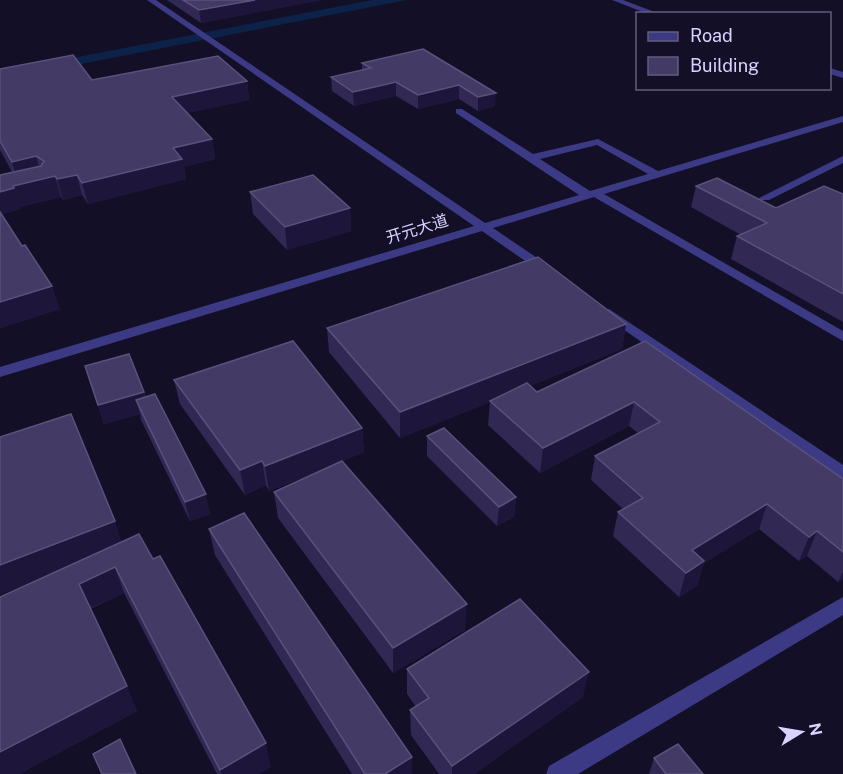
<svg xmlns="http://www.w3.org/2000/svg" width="843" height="774" font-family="'Public Sans','Noto Sans SC',sans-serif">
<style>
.water{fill:#0c2248}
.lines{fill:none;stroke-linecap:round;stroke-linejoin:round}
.minor{fill:#3d3a85;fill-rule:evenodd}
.wall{fill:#312854}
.shaded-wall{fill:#1d163a}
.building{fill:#433a66;stroke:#5a527e;stroke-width:1.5}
.labels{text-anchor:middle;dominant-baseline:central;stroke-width:4.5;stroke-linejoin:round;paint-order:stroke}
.street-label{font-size:16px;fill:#d9d4ff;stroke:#130f26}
</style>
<rect width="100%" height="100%" fill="#130f26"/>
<!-- water -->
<path class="water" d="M372 0H407L0 80V72Z"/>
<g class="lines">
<!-- minor -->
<g class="minor">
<path d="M147 0H156L485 223 579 195 456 113V109H462L533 154 598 139 658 171 843 116V122L604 194 843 331V341L594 197 493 228 552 268 554 271 552 274H544L482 231 0 377V367L474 226ZM597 145 648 174 590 191 540 159Z"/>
<path d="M612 0H623L660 14H648Z"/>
<path d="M830 68 843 72V78L830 74Z"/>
<path d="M843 156V163L769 200H761L759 198Z"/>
<path d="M609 309 843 465V479L837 477 604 316 602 313Z"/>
<path d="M843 597V615L578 774H546L549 766Z"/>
</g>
</g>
<!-- wall -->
<g class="wall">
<path d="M167 0H321L201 23Z"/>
<path d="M423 49 495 106 478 111 459 99 418 109 396 96 354 106 332 91 331 77 362 70V63Z"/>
<path d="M0 69 92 80 247 81 249 100 187 113 212 139 215 159 184 167 186 179 88 204 82 195 63 200 61 197 20 207 21 209 1 214 60 309 0 328V175L12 172 0 150Z"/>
<path d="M696 186 776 208 843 194V322L731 259 737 236 741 235 691 207Z"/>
<path d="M250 192 350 208 351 231 287 250 253 214Z"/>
<path d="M626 324 622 349 530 386 537 392 645 341 843 479V579L838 582 807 556 799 561 759 529 704 563 697 586 679 597 613 536 618 512 623 509 591 480 595 456 638 433 629 426 540 473 488 425 490 402 400 438 329 352 327 328Z"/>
<path d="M85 366 144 392 146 397 210 514 190 521 141 420 140 414 104 424Z"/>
<path d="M174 380 362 428 364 452 342 461 465 630 393 673 278 518 274 492 338 463 269 491 266 485 245 495 180 404Z"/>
<path d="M427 436 516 497 514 517 497 526 427 456Z"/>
<path d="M115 521 121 542 271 767 259 774H217L124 593 90 609 137 711 19 774H0Z"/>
<path d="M209 529 412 757V774H352L215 555Z"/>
<path d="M407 669 583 697 474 774H439L411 735 410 710 416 707 407 694Z"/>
<path d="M654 758 703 774H649Z"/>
</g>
<!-- shaded-wall -->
<g class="shaded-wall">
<path d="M255 0H321L201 23 199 10Z"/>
<path d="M247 81 249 100 175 116 172 97Z"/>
<path d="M396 82V96L354 106 353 92Z"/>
<path d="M459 85V99L418 109V95Z"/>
<path d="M496 93 495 106 478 111V97Z"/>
<path d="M212 139 215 159 184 167 186 179 88 204 82 183 173 148Z"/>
<path d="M36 156 42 177 18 182 12 162Z"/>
<path d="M77 175 82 195 63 200 57 179Z"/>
<path d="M55 176 61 197 20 207 21 209 0 214V192L13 186Z"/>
<path d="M350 208 351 231 287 250 285 227Z"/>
<path d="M52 286 60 309 0 328V302Z"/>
<path d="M626 324 622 349 400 438V412Z"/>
<path d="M144 392 149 411 136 400 140 414 104 424 98 405Z"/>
<path d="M634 402 629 426 540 473 543 448Z"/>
<path d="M362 428 364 452 269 491 265 466Z"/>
<path d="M262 461 266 485 245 495 240 470Z"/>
<path d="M206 494 210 514 190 521 185 502Z"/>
<path d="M516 497 514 517 497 526 499 507Z"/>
<path d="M767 504 759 529 704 563 697 586 679 597 692 550Z"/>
<path d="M115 521 123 547 0 595V565Z"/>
<path d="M817 531 807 556 799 561 809 537Z"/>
<path d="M115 567 124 593 88 609 79 584Z"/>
<path d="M843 572V579L838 582Z"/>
<path d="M467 604 465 630 393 673V648Z"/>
<path d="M589 672 583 697 474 774H452V766Z"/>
<path d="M127 686 137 711 19 774H0V752Z"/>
<path d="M266 743 271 767 259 774H221L220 770Z"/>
<path d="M412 757V774H385Z"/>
</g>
<!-- building -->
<g class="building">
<path d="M183 0H255L199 10Z"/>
<path d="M423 49 496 93 478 97 459 85 418 95 396 82 353 92 331 77 371 68 362 63Z"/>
<path d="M73 55 92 80 218 56 247 81 172 97 212 139 173 148 182 159 82 183 77 175 57 179 55 176 13 186 14 188 0 192V175L41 166 44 161 36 156 12 162 0 141V69Z"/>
<path d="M313 175 350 208 285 227 250 192Z"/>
<path d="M717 178 776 208 824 186 843 194V294L737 236 767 223 696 186Z"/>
<path d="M0 212 22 246 25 245 52 286 0 302Z"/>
<path d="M538 257 626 324 400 412 327 328Z"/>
<path d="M293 341 362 428 265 466 262 461 240 470 174 380Z"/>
<path d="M645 341 843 479V552L817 531 809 537 767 504 692 550 704 561 686 573 618 512 643 498 595 456 660 422 634 402 543 448 490 401 527 383 537 392Z"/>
<path d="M129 354 144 392 98 405 85 366Z"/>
<path d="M155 394 206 494 185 502 136 400Z"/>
<path d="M71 414 115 521 0 565V437Z"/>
<path d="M444 428 516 497 499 507 427 436Z"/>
<path d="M342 461 467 604 393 648 274 492Z"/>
<path d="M244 513 412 757 385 774H365L209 529Z"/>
<path d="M139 534 153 559 160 556 266 743 220 770 115 567 79 584 127 686 0 752V597Z"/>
<path d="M520 599 589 672 452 766 410 710 429 698 407 669Z"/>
<path d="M120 739 136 774H102L93 754Z"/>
<path d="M678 744 703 774H666L654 758Z"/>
</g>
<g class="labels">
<!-- street labels -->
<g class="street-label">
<text transform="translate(417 229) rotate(-17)">开元大道</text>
</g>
</g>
<!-- legend -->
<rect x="636" y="12" width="195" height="78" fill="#130f26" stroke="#625e7d" stroke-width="1.5"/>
<rect x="648" y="32" width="30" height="9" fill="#3d3a85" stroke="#625e7d" stroke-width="1.5"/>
<text x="690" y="42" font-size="18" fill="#d9d4ff">Road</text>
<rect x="648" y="57" width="30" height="18" fill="#433a66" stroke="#625e7d" stroke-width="1.5"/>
<text x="690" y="72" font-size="18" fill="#d9d4ff">Building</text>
<!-- north arrow -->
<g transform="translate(801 732) rotate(79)" stroke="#130f26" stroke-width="4.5" paint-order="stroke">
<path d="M0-4.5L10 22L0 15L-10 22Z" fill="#d9d4ff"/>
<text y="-9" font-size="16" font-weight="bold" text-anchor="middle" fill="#d9d4ff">N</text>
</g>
</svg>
